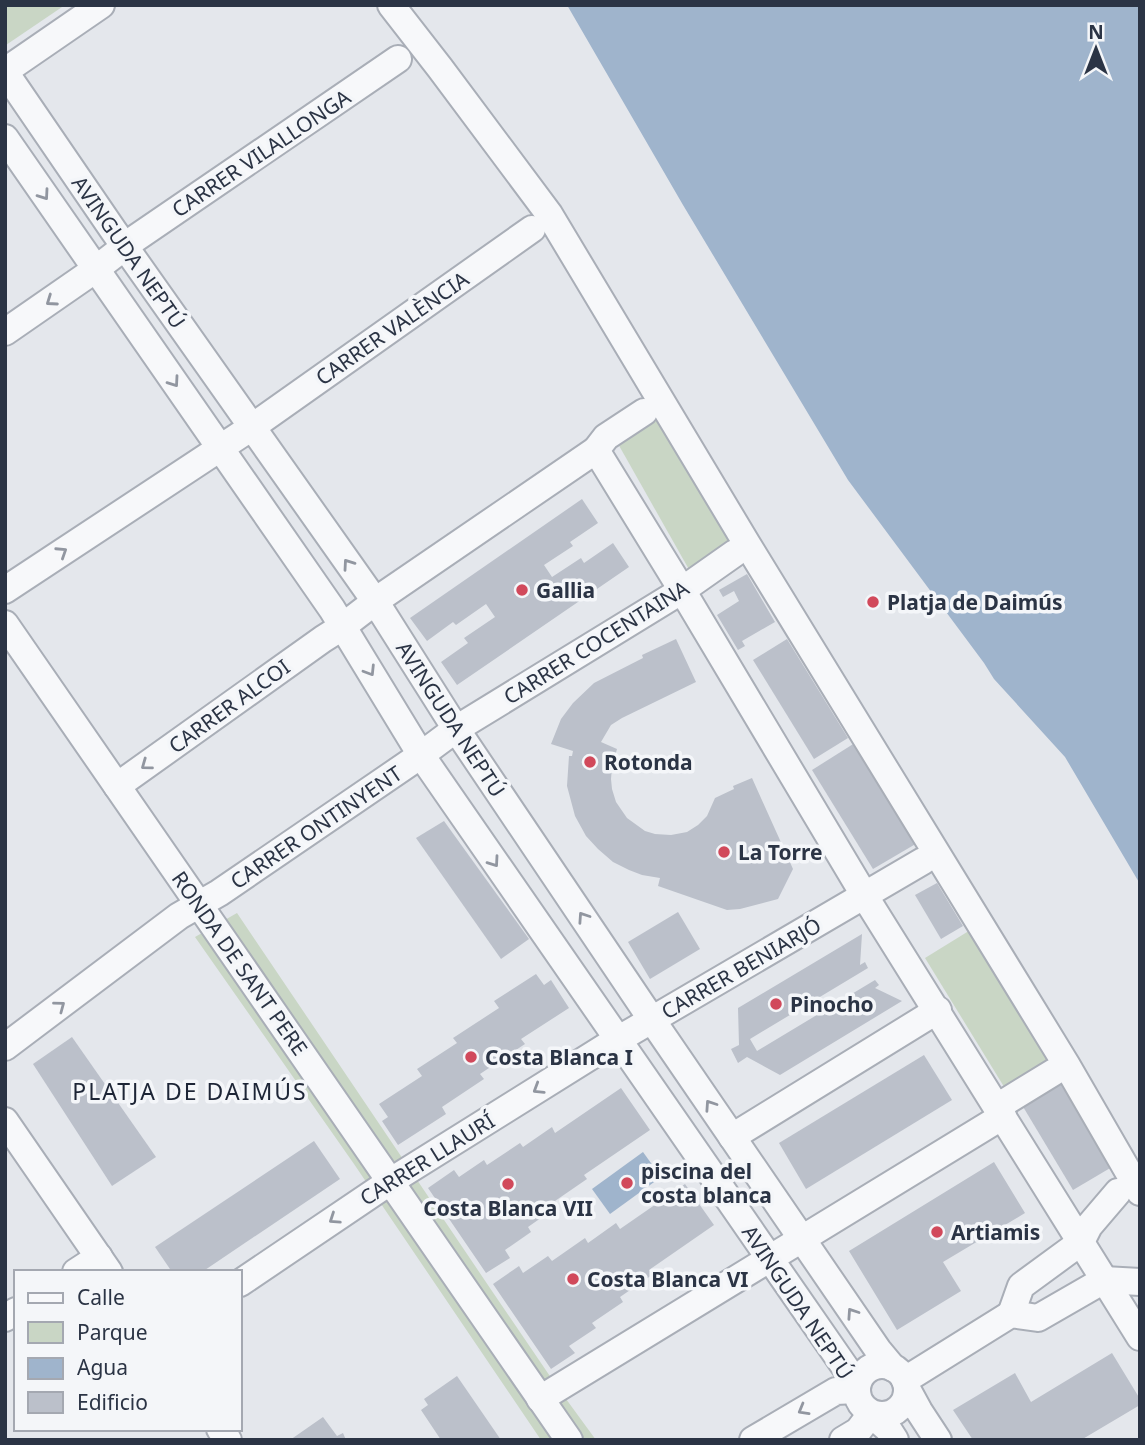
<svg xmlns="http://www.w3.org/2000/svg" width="1145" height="1445" font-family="'Noto Sans',sans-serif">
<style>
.green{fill:#c9d6c5}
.water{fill:#9fb4cc}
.building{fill:#bbc0ca}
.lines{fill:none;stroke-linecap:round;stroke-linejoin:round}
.street-casing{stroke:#a9aeb7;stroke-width:30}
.street{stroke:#f7f8fa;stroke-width:26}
.oneway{stroke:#9196a0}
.poi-dot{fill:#d1495b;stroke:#f4f6f9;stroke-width:2.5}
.labels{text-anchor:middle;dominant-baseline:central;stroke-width:7;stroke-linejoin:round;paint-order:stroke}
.street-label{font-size:21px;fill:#2b3445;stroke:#f4f6f9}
.poi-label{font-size:21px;font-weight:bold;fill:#2b3445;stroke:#f4f6f9;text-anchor:start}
.neighbourhood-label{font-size:23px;letter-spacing:2px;fill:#1d2536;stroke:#f4f6f9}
</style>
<rect width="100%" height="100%" fill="#e4e7ec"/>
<!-- green -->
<g class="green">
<path d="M5 5H65L6 45Z"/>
<path d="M659 417 738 542 691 573 617 442Z"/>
<path d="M237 913 494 1294 558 1388 596 1440H541L354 1164 195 937Z"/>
<path d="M972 929 1052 1062 1006 1090 925 958Z"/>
</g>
<!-- water -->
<g class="water">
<path d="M567 5H1140V884L1065 757 994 679 984 663 848 480 683 205Z"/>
<path d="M643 1152 661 1177 610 1214 592 1189Z"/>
</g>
<!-- building -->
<g class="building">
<path d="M582 499 598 523 570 542 573 546 544 565 552 577 581 558 584 563 613 543 629 567 457 685 441 662 468 643 464 638 495 617 486 604 456 625 453 622 427 641 410 618Z"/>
<path d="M747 574 775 622 742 641 745 646 738 650 717 615 739 601 734 591 723 597 719 590Z"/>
<path d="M676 639 696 682 622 718 611 725 601 742 617 749 612 767 611 779 612 789 616 802 627 818 645 831 655 834 671 835 687 832 698 825 707 816 715 798 734 789 733 786 752 778 793 869 778 899 740 909 727 910 658 886 660 878 642 875 629 870 613 862 598 849 586 836 575 816 567 786 569 756H572L573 751 551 744 561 719 573 703 594 683 643 658 642 655Z"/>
<path d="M787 639 848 738 814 759 753 660Z"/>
<path d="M858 741 919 842 873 869 812 770Z"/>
<path d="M444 821 529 939 501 959 416 838Z"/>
<path d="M937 883 963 926 941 939 915 895Z"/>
<path d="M678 912 700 949 650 979 628 942Z"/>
<path d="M862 934 860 965 865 962 868 968 750 1039 757 1051 875 980 879 985 875 988 902 1001 780 1075 747 1057 738 1063 731 1049 739 1045 738 1008Z"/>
<path d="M536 974 544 985 551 980 569 1008 521 1039 525 1044 480 1074 484 1079 442 1107 446 1114 398 1145 382 1121 388 1117 379 1104 422 1076 417 1069 457 1043 453 1038 499 1008 494 1001Z"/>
<path d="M72 1037 156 1157 112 1186 33 1064Z"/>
<path d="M924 1055 952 1100 806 1189 779 1143Z"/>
<path d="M1063 1074 1117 1164 1073 1190 1019 1100Z"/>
<path d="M621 1088 650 1130 584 1175 587 1179 555 1201 558 1206 528 1227 531 1232 505 1250 510 1258 486 1273 428 1188 454 1170 459 1177 484 1160 487 1165 520 1143 523 1147 552 1127 555 1133Z"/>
<path d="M314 1141 340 1179 202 1272H172L155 1247Z"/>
<path d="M994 1162 1025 1213 943 1262 961 1291 897 1330 849 1251Z"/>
<path d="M685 1184 714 1225 649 1270 652 1275 620 1297 623 1302 592 1323 596 1328 569 1346 575 1353 551 1369 493 1284 519 1266 523 1273 548 1256 552 1261 585 1238 588 1243 616 1223 620 1229Z"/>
<path d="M1112 1353 1140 1399V1405L1081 1440H973L953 1410 1015 1373 1031 1402Z"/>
<path d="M457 1376 501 1440H441L421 1410 428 1405 424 1399Z"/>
<path d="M323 1417 337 1436 343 1433 346 1440H290Z"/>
</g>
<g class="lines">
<!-- street casing -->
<g class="street-casing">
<g id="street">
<path d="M391 5 440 68 549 214 747 544 1066 1064 1140 1192"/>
<path d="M5 71 101 5"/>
<path d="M5 72 113 230 375 601 456 729 652 1020 878 1350 893 1368"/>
<path d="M5 138 332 609 421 755 847 1370 856 1390 836 1391 753 1440"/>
<path d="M5 332 96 269 136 238 398 59"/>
<path d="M644 412 606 437 596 450 682 590 869 903 1140 1337"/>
<path d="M5 590 252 427 532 229"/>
<path d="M5 624 569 1440"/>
<path d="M117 786 323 639 342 627 381 597 596 450"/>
<path d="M5 1047 179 916 219 893 421 755 456 729 681 591 735 553"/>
<path d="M997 1107 1054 1072"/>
<path d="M5 1121 109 1272"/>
<path d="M732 1137 938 1010"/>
<path d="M76 1272 99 1257"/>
<path d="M240 1283 391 1181 607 1046 923 861"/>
<path d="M1011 1314 1021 1286 1081 1242 1089 1226 1118 1192"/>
<path d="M5 1318 16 1311"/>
<circle cx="882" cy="1390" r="25"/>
<path d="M905 1380 1011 1314 1038 1318 1104 1280 1140 1282"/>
<path d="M907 1389 919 1411 938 1440"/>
<path d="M540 1399 1003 1116"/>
<path d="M220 1429 228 1440"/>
<path d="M843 1440 858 1431 871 1414 888 1429 895 1440"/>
</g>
</g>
<!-- street -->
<use href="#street" class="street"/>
</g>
<!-- one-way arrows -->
<defs><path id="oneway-chevron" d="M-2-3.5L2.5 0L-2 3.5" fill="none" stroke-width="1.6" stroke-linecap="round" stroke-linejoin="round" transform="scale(1.75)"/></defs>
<g class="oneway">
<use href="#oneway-chevron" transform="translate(44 195) rotate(55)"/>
<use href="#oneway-chevron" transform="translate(51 301) rotate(145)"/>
<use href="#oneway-chevron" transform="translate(174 382) rotate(55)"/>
<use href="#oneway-chevron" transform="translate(62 552) rotate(-33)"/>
<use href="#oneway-chevron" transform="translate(348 564) rotate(-125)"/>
<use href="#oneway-chevron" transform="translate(370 671) rotate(58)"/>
<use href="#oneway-chevron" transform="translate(146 765) rotate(144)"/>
<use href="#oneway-chevron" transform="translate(494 862) rotate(55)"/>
<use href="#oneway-chevron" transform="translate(583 917) rotate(-124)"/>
<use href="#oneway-chevron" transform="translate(60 1006) rotate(-37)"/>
<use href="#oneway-chevron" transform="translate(538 1089) rotate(148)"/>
<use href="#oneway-chevron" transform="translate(710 1105) rotate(-124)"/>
<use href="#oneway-chevron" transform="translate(334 1219) rotate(146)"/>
<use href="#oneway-chevron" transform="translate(852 1313) rotate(-124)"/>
<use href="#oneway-chevron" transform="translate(803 1410) rotate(150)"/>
</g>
<!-- markers -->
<g class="poi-dot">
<circle cx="522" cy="590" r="7"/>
<circle cx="873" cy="602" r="7"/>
<circle cx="590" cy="762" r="7"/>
<circle cx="724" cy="852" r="7"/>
<circle cx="776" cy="1004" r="7"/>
<circle cx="471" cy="1057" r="7"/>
<circle cx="627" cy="1183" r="7"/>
<circle cx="508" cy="1184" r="7"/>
<circle cx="937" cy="1232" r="7"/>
<circle cx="573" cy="1279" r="7"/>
</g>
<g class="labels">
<!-- street labels -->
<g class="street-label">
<text transform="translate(261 153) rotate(-34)">CARRER VILALLONGA</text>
<text transform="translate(129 252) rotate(55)">AVINGUDA NEPTÚ</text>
<text transform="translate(392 328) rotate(-35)">CARRER VALÈNCIA</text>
<text transform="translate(596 642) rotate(-32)">CARRER COCENTAINA</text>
<text transform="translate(229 706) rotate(-36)">CARRER ALCOI</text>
<text transform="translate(451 719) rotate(57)">AVINGUDA NEPTÚ</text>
<text transform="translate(316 827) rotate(-34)">CARRER ONTINYENT</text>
<text transform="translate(240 963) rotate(55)">RONDA DE SANT PERE</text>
<text transform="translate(741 968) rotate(-30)">CARRER BENIARJÓ</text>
<text transform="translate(427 1159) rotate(-32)">CARRER LLAURÍ</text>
<text transform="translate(798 1302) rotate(56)">AVINGUDA NEPTÚ</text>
</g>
<!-- poi labels -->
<g class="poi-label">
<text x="536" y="590">Gallia</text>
<text x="887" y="602">Platja de Daimús</text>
<text x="604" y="762">Rotonda</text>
<text x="738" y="852">La Torre</text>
<text x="790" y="1004">Pinocho</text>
<text x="485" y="1057">Costa Blanca I</text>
<text x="641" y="1171">piscina del<tspan x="641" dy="24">costa blanca</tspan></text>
<text x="508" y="1208" text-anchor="middle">Costa Blanca VII</text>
<text x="951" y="1232">Artiamis</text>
<text x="587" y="1279">Costa Blanca VI</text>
</g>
<!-- neighbourhood labels -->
<g class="neighbourhood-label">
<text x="190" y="1091">PLATJA DE DAIMÚS</text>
</g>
</g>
<!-- border -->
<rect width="1145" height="1445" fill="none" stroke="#2b3445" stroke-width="14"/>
<!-- legend -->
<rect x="14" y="1270" width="228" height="161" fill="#f4f6f9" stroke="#a4a8b1" stroke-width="2"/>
<rect x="28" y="1293" width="35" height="10" fill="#f7f8fa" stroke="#a4a8b1" stroke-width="2"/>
<text x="77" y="1305" font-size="21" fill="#2b3445">Calle</text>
<rect x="28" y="1322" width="35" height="21" fill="#c9d6c5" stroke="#a4a8b1" stroke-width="2"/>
<text x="77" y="1340" font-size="21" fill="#2b3445">Parque</text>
<rect x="28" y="1358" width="35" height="21" fill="#9fb4cc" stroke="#a4a8b1" stroke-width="2"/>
<text x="77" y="1375" font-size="21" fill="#2b3445">Agua</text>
<rect x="28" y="1392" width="35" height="21" fill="#bbc0ca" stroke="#a4a8b1" stroke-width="2"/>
<text x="77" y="1410" font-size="21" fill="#2b3445">Edificio</text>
<!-- north arrow -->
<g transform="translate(1096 49)" stroke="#f4f6f9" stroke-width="5" paint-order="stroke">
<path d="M0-5L12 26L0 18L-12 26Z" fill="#2b3445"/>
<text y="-10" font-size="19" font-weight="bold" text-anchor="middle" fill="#2b3445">N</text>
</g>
</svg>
